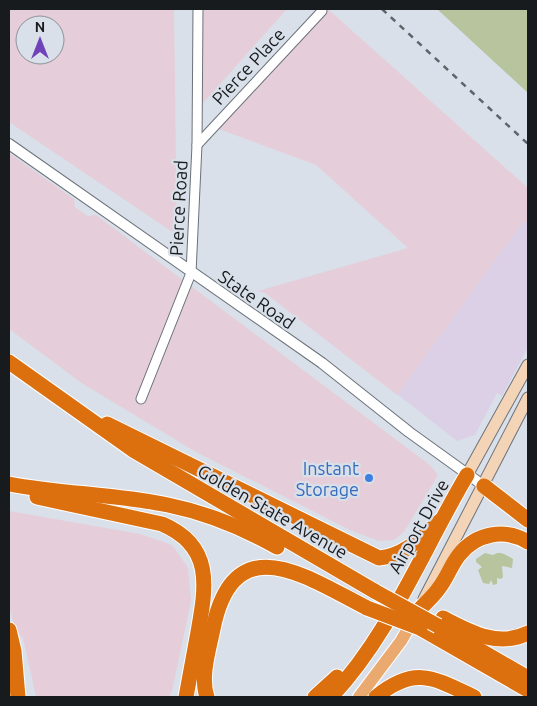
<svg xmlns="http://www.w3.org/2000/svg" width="537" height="706" font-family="Ubuntu,sans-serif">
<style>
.commercial{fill:#dbd0e5}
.industrial{fill:#e5ceda;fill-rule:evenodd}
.green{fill:#b7c49e}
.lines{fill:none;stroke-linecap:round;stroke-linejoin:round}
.minor-casing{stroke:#6c727a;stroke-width:11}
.tertiary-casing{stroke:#6c727a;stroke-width:12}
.secondary-casing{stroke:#6c727a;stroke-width:13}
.primary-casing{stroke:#fff;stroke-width:14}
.motorway-casing{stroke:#fff;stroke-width:17}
.minor{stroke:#fff;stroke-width:9}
.tertiary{stroke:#fff;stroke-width:10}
.secondary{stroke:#f4d4b7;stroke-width:11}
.primary{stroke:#eaa96e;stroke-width:12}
.motorway{stroke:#dc6f0e;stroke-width:15}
.rail{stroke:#5f6469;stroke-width:2.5;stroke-dasharray:6 6;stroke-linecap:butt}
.motorway-bridge-casing{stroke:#fff;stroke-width:17;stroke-linecap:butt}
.motorway-bridge{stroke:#dc6f0e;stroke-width:15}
.shop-dot{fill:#3f7fe0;stroke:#d9e0e9;stroke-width:2}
.labels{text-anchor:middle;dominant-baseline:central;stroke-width:4.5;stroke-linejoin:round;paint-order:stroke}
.street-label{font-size:18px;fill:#181b1e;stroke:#d9e0e9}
.shop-label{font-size:18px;fill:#366cbe;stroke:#d9e0e9;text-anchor:end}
</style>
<rect width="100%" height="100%" fill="#d9e0e9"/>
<!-- commercial -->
<path class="commercial" d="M528 221V347L502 396 497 393 475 435 457 441 397 394 522 222Z"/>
<!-- industrial -->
<g class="industrial">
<path d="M9 9H174L177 235 9 122ZM25 25H55V55H25Z"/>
<path d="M197 9H287L198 109Z"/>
<path d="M322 9H328L528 188V221L522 223 397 395 265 293 258 291 408 248 316 165 216 128Z"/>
<path d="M9 153 74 199 75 207 88 216 96 215 430 465 438 475 404 532 394 540 379 541 352 531 196 452 83 384 9 329Z"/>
<path d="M9 511 140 534 172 545 188 568 191 601 172 691 169 697H36L23 638 15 630 9 606Z"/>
</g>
<!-- green -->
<g class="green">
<path d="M437 9H528V93Z"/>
<path d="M485 553 493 555C500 550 506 555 513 559L512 568 502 566 503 577 501 579 497 578V584L493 585 491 580 489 584 483 583 478 570 482 567 476 562V559Z"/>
</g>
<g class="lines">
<!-- minor casing -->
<g class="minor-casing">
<g id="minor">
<path d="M197 145 322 11"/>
<path d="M141 399 191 273 197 145 198 9"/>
</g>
</g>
<!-- tertiary casing -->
<g class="tertiary-casing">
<path id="tertiary" d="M9 144 322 363 409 432 484 486"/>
</g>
<!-- secondary casing -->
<g class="secondary-casing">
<g id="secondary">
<path d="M467 475 528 365"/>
<path d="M424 599 528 398"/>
</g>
</g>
<!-- primary casing -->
<g class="primary-casing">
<path id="primary" d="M359 697 401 641 415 617"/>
</g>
<!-- motorway casing -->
<g class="motorway-casing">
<g id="motorway">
<path d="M9 362 133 450 376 592"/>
<path d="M107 424 379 558C405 556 423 536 441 520"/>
<path d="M9 484C61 494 115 494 168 505 207 513 243 528 277 547"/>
<path d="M484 486 528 520"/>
<path d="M37 497 162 524C214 546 206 587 198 632 194 654 190 676 186 697"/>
<path d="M418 611C425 603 434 596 439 588 447 578 451 565 459 555 476 533 505 528 528 542"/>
<path d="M443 618C470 632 498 648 528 633"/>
<path d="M438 626 528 678"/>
<path d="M420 628 528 690"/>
<path d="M9 630 14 651 18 697"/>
<path d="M207 697C200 677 209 649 213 629 234 525 306 577 367 608"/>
<path d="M315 697 337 677"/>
<path d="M331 697C391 633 423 549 467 475"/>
<path d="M376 697C415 665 434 678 474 697"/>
</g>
</g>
<!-- minor -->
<use href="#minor" class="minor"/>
<!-- tertiary -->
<use href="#tertiary" class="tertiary"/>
<!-- secondary -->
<use href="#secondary" class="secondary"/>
<!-- primary -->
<use href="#primary" class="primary"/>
<!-- motorway -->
<use href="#motorway" class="motorway"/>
<!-- rail -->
<path class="rail" d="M382 9 528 144"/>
<!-- motorway-bridge casing -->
<g class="motorway-bridge-casing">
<g id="motorway-bridge">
<path d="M376 592 438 626"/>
<path d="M367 608 420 628"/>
</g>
</g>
<!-- motorway-bridge -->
<use href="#motorway-bridge" class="motorway-bridge"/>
</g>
<!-- markers -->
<circle class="shop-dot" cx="369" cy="478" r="5"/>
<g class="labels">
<!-- street labels -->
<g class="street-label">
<text transform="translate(248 66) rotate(-47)">Pierce Place</text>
<text transform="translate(178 208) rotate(-87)">Pierce Road</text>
<text transform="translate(257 299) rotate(35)">State Road</text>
<text transform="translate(273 511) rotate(30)">Golden State Avenue</text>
<text transform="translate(418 526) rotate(-61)">Airport Drive</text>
</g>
<!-- shop labels -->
<g class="shop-label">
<text x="359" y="468">Instant<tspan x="359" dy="21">Storage</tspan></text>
</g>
</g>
<!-- border -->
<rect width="537" height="706" fill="none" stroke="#181b1e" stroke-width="20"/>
<!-- north arrow -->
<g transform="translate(40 40)"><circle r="24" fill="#d9e0e9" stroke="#8c9198"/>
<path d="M0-4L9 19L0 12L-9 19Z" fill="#6f42ba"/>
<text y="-8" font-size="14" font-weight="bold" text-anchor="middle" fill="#181b1e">N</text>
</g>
</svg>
